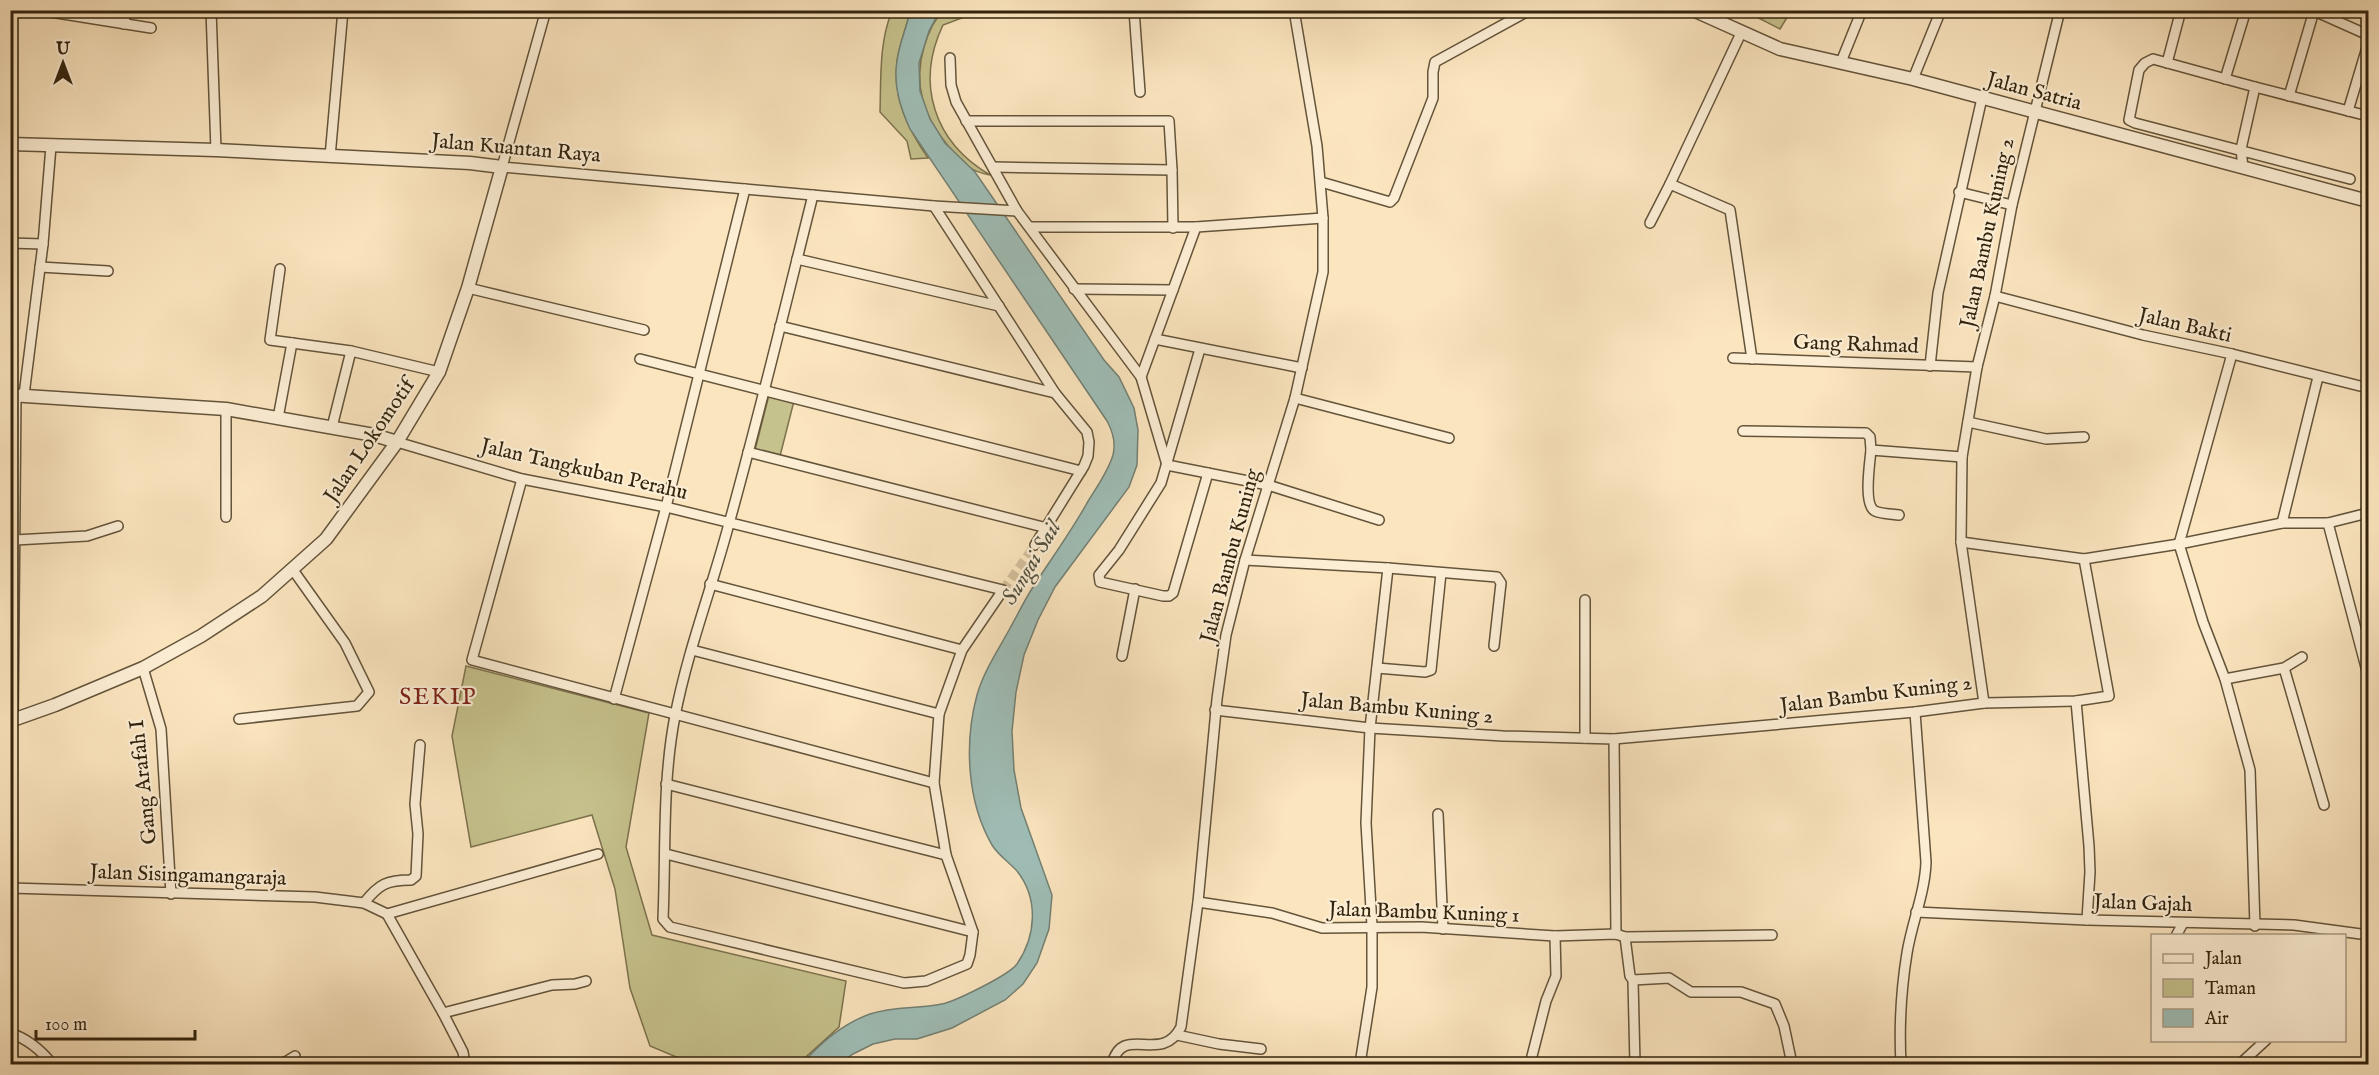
<svg xmlns="http://www.w3.org/2000/svg" width="2379" height="1075" font-family="'IM FELL English',serif">
<style>
.green{fill:#c6c28d;stroke:#7c724d;stroke-width:1.5}
.water{fill:#9fbeb7;stroke:#738073;stroke-width:1.5}
.lines{fill:none;stroke-linecap:round;stroke-linejoin:round}
.minor-tunnel{stroke:#d3be9b;stroke-width:9;stroke-dasharray:9 4.5;stroke-linecap:butt}
.minor-casing{stroke:#64543a;stroke-width:12}
.tertiary-casing{stroke:#64543a;stroke-width:15}
.minor{stroke:#fceed5;stroke-width:9}
.tertiary{stroke:#fceed5;stroke-width:12}
.labels{text-anchor:middle;dominant-baseline:central;stroke-width:4.5;stroke-linejoin:round;paint-order:stroke}
.street-label{font-size:21px;fill:#32230d;stroke:#fceed5}
.water-label{font-size:22px;font-style:italic;fill:#535240;stroke:#fceed5}
.quarter-label{font-size:24px;letter-spacing:1.5px;fill:#7a1f14;stroke:#fceed5}
</style>
<rect width="100%" height="100%" fill="#fbe5bf"/>
<filter id="stains"><feTurbulence type="fractalNoise" baseFrequency=".00333" numOctaves="4"/><feColorMatrix values="0 0 0 0 .2 0 0 0 0 .09 0 0 0 0 .02 0 0 0 .5 -.17"/></filter>
<radialGradient id="worn" r=".72"><stop offset=".6" stop-color="#630" stop-opacity="0"/><stop offset="1" stop-color="#630" stop-opacity=".3"/></radialGradient>
<!-- green -->
<g class="green">
<path d="M892 11H910C907 27 899 44 897 61 892 97 908 129 928 158L911 159 907 141 880 112C881 79 879 42 892 11Z"/>
<path d="M943 11H967V16L943 25C915 84 934 142 990 175 970 172 962 162 949 147 924 118 913 84 924 47 928 33 933 21 943 11Z"/>
<path d="M1745 11H1791L1780 29Z"/>
<path d="M769 395 794 401 780 456 755 450Z"/>
<path d="M466 666 649 713 626 847 652 935 846 981 839 1027 798 1064H693L650 1046 630 988 615 889 592 815 471 847 452 736Z"/>
</g>
<!-- water -->
<path class="water" d="M910 11H943L936 18 929 31 919 63 920 91 930 119 945 143 975 172 1104 360 1119 377 1134 408 1138 430 1137 465 1129 487 1055 587 1038 620 1024 655 1016 692 1012 731 1014 770 1021 808 1052 895 1049 929 1037 963 1023 984 1005 1000 952 1028 917 1039H895L873 1044 853 1054 839 1064H802C821 1042 842 1024 870 1014 894 1006 917 1009 942 1004 956 1001 1009 975 1017 964 1036 936 1039 899 1017 871 1009 862 998 855 992 845 967 802 964 743 977 695 984 671 997 652 1009 630 1017 616 1024 601 1033 587 1051 559 1071 532 1087 503 1096 488 1108 472 1113 455 1116 443 1113 432 1107 421L910 129C900 107 893 85 897 61 899 44 907 27 910 11Z"/>
<g class="lines">
<!-- minor-tunnel -->
<path class="minor-tunnel" d="M1003 590 1035 545"/>
<!-- minor casing -->
<g class="minor-casing">
<g id="minor">
<path d="M38 10 151 28"/>
<path d="M211 10 216 150"/>
<path d="M546 10 502 167 934 206 1017 211"/>
<path d="M1134 10 1140 92"/>
<path d="M2312 10 2368 35"/>
<path d="M124 24 126 10"/>
<path d="M950 58 951 85 956 102 1017 211 1141 377 1167 465"/>
<path d="M1841 62 1862 10"/>
<path d="M2167 63 2181 10"/>
<path d="M1913 79 1941 10"/>
<path d="M2225 79 2246 10"/>
<path d="M2255 87 2368 116"/>
<path d="M2289 96 2314 11"/>
<path d="M2348 111 2368 44"/>
<path d="M966 121H1169L1172 170 1173 228"/>
<path d="M330 157 343 10"/>
<path d="M993 167 1172 170"/>
<path d="M2243 168 2241 149 2255 87 2153 59 2145 63 2139 70 2129 120 2135 123 2350 179"/>
<path d="M1321 182 1390 202 1394 198 1433 98V72L1435 62 1530 10"/>
<path d="M1670 184 1730 210 1752 359"/>
<path d="M1959 192 2012 205"/>
<path d="M934 206 1055 393 1087 432 1089 442 1088 456 1084 466 1035 545"/>
<path d="M1650 223 1670 184 1742 31"/>
<path d="M1030 227H1196L1323 218"/>
<path d="M10 243 43 244"/>
<path d="M797 259 999 306"/>
<path d="M40 267 108 271"/>
<path d="M280 269 270 340 351 351 439 372"/>
<path d="M468 288 644 330"/>
<path d="M1074 289 1173 290"/>
<path d="M1995 296 2143 335 2232 354 2368 388"/>
<path d="M780 326 1055 393"/>
<path d="M1155 339 1302 368"/>
<path d="M1200 349 1161 483 1119 550 1099 575 1100 582 1163 596H1169L1173 593 1208 473"/>
<path d="M2232 354 2179 544 2203 622 2225 679 2250 770 2255 926"/>
<path d="M1733 358 1977 367"/>
<path d="M640 359 1081 471"/>
<path d="M1930 366 1938 293 1982 98"/>
<path d="M1141 377 1196 227"/>
<path d="M24 395 43 244 51 146"/>
<path d="M1295 398 1449 438"/>
<path d="M278 418 292 343"/>
<path d="M1968 422 2046 439 2084 437"/>
<path d="M332 427 351 351"/>
<path d="M1743 431 1866 433 1870 437 1871 450 1962 457"/>
<path d="M397 442 522 479 666 507 1003 590 962 650 939 714 934 783 946 855 973 932 970 955 967 964 926 981 904 983 670 927 663 919C666 851 662 783 675 716 688 649 713 585 730 520 760 412 786 303 813 195"/>
<path d="M1871 450C1870 462 1863 505 1875 511 1881 514 1893 514 1899 515"/>
<path d="M748 452 1047 528"/>
<path d="M1167 465 1268 485 1379 520"/>
<path d="M522 479 472 660 934 783"/>
<path d="M226 517V409"/>
<path d="M2282 523 2318 377"/>
<path d="M2328 523 2368 675"/>
<path d="M15 540 87 536 118 526"/>
<path d="M1961 542 2084 559 2179 544 2282 523H2328L2368 513"/>
<path d="M1245 560 1388 568 1497 577 1501 583 1494 646"/>
<path d="M710 584 962 650"/>
<path d="M1585 600V738"/>
<path d="M692 650 939 714"/>
<path d="M1122 656 1135 589"/>
<path d="M143 668 161 729 171 894"/>
<path d="M1377 668 1425 672 1431 670 1441 573"/>
<path d="M2284 668 2324 805"/>
<path d="M2225 679 2284 668 2302 657"/>
<path d="M614 699 666 507 745 189"/>
<path d="M2076 701 2089 846 2090 872 2087 920"/>
<path d="M1984 703 1961 542 1962 457 1977 367 1995 296 2012 205 2060 10"/>
<path d="M1215 710 1370 728 1503 736 1614 739 1915 712 1984 703 2076 701 2109 696 2084 559"/>
<path d="M239 719 357 706 369 692 345 643 293 570"/>
<path d="M13 721 16 395"/>
<path d="M1614 739 1616 934"/>
<path d="M666 784 946 855"/>
<path d="M1438 814 1443 929"/>
<path d="M666 854 973 932"/>
<path d="M10 888 315 897 364 903 387 914 443 1013 463 1052 465 1064"/>
<path d="M1198 902 1272 913 1322 928 1421 927 1555 936 1616 934 1625 937 1772 935"/>
<path d="M364 903C379 884 387 880 411 880L416 876 418 834 415 804 420 745"/>
<path d="M1916 912 2087 920 2294 925 2368 935"/>
<path d="M387 914 598 854"/>
<path d="M2176 936 2183 923"/>
<path d="M1625 937 1630 976 1633 980 1635 1064"/>
<path d="M1633 980 1669 978 1691 992H1741L1775 1004 1784 1026 1792 1064"/>
<path d="M443 1013 552 985 575 984 586 981"/>
<path d="M10 1033C28 1039 41 1050 52 1064"/>
<path d="M1177 1035 1219 1044 1261 1049"/>
<path d="M943 1063 951 1064"/>
<path d="M282 1064 295 1056"/>
<path d="M1112 1064C1123 1022 1161 1066 1181 1027L1198 902 1217 699 1226 635 1245 560 1295 398 1323 272V218L1317 146 1294 10"/>
<path d="M1360 1064 1372 987V926L1366 823 1370 728 1388 568"/>
<path d="M1530 1064 1546 1001 1556 976 1555 936"/>
<path d="M1901 1064C1899 1027 1901 990 1907 953 1912 922 1925 893 1926 862L1915 712"/>
<path d="M2240 1064 2266 1040"/>
</g>
</g>
<!-- tertiary casing -->
<g class="tertiary-casing">
<g id="tertiary">
<path d="M1693 10 1780 49 1913 79 2368 201"/>
<path d="M10 144 216 150 470 163 502 167 468 288 439 372 397 442 326 539 262 596 201 636 143 668 55 705 10 721"/>
<path d="M10 395 226 409 374 435 397 442"/>
</g>
</g>
<!-- minor -->
<use href="#minor" class="minor"/>
<!-- tertiary -->
<use href="#tertiary" class="tertiary"/>
</g>
<g class="labels">
<!-- street labels -->
<g class="street-label">
<text transform="translate(2034 92) rotate(15)">Jalan Satria</text>
<text transform="translate(516 149) rotate(5)">Jalan Kuantan Raya</text>
<text transform="translate(1988 233) rotate(-78)">Jalan Bambu Kuning 2</text>
<text transform="translate(2185 326) rotate(13)">Jalan Bakti</text>
<text transform="translate(1856 345) rotate(2)">Gang Rahmad</text>
<text transform="translate(370 441) rotate(-56)">Jalan Lokomotif</text>
<text transform="translate(584 470) rotate(13)">Jalan Tangkuban Perahu</text>
<text transform="translate(1231 556) rotate(-75)">Jalan Bambu Kuning</text>
<text transform="translate(1876 695) rotate(-7)">Jalan Bambu Kuning 2</text>
<text transform="translate(1397 709) rotate(5)">Jalan Bambu Kuning 2</text>
<text transform="translate(144 782) rotate(-96)">Gang Arafah I</text>
<text transform="translate(188 876) rotate(2)">Jalan Sisingamangaraja</text>
<text transform="translate(2143 904) rotate(2)">Jalan Gajah</text>
<text transform="translate(1424 913) rotate(2)">Jalan Bambu Kuning 1</text>
</g>
<!-- water labels -->
<g class="water-label">
<text transform="translate(1032 563) rotate(-59)">Sungai Sail</text>
</g>
<!-- quarter labels -->
<g class="quarter-label">
<text x="438" y="697">SEKIP</text>
</g>
</g>
<!-- margin -->
<rect width="2379" height="1075" fill="none" stroke="#fbe5bf" stroke-width="36"/>
<rect x="12" y="12" width="2355" height="1051" fill="none" stroke="#32230d" stroke-width="3"/>
<rect x="18" y="18" width="2343" height="1039" fill="none" stroke="#32230d" stroke-width="1.5"/>
<!-- legend -->
<rect x="2151" y="934" width="195" height="108" fill="#fceed5" stroke="#ab9d85" stroke-width="1.5"/>
<rect x="2163" y="954" width="30" height="9" fill="#fceed5" stroke="#ab9d85" stroke-width="1.5"/>
<text x="2205" y="964" font-size="18" fill="#32230d">Jalan</text>
<rect x="2163" y="979" width="30" height="18" fill="#c6c28d" stroke="#ab9d85" stroke-width="1.5"/>
<text x="2205" y="994" font-size="18" fill="#32230d">Taman</text>
<rect x="2163" y="1009" width="30" height="18" fill="#9fbeb7" stroke="#ab9d85" stroke-width="1.5"/>
<text x="2205" y="1024" font-size="18" fill="#32230d">Air</text>
<!-- north arrow -->
<g transform="translate(63 63)" stroke="#fceed5" stroke-width="4.5" paint-order="stroke">
<path d="M0-4.5L10 22L0 15L-10 22Z" fill="#32230d"/>
<text y="-9" font-size="16" font-weight="bold" text-anchor="middle" fill="#32230d">U</text>
</g>
<!-- scale -->
<path d="M36 1030v9h159v-9" fill="none" stroke="#32230d" stroke-width="3"/>
<text x="45" y="1030" font-size="18" fill="#32230d" stroke="#fceed5" stroke-width="4.5" paint-order="stroke">100 m</text>
<rect width="100%" height="100%" filter="url(#stains)"/>
<rect width="100%" height="100%" fill="url(#worn)"/>
</svg>
